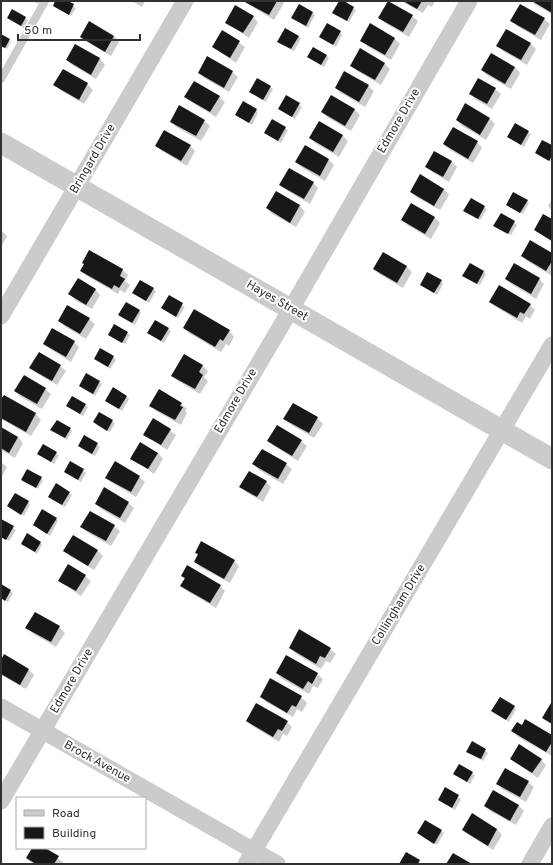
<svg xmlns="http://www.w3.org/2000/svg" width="553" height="865" font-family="Overpass,sans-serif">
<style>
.shadow{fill:#0003}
.building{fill:#181818}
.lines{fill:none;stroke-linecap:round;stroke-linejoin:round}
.service{stroke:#cbcbcb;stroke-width:8}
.minor{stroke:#cbcbcb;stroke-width:17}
.tertiary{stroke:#cbcbcb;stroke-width:21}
.labels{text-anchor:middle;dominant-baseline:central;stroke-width:4;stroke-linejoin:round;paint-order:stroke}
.street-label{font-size:12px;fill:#313131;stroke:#fff}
</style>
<rect width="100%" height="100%" fill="#fff"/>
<!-- shadow -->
<g class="shadow">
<path d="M33 1H40L38 4Z"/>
<path d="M57 1H66L76 8 71 16 54 6Z"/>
<path d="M132 1H145L142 7Z"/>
<path d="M243 1H281L284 3 274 20Z"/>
<path d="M340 1 356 10 349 22 336 15Z"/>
<path d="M401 1H435L432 7 428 5 423 13Z"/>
<path d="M532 1H552V14L534 4Z"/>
<path d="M300 5 315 15 308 28 295 20Z"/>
<path d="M521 5 544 19 550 24 541 40 517 26 512 21Z"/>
<path d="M412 16 418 21 409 37 385 23 380 18Z"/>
<path d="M253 17 258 22 249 38 226 22Z"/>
<path d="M25 18 28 20 24 28 11 20Z"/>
<path d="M89 22 114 36 119 42 111 56 87 42 81 37Z"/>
<path d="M507 30 531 44 536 49 527 65 503 51 498 46Z"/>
<path d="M223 32 245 47 236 63 213 47Z"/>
<path d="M340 32 342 35 336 47 320 37Z"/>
<path d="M1 35 11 42 7 49 1 46Z"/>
<path d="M299 36 301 39 294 51 281 44Z"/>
<path d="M394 38 400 44 391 60 367 46 362 40Z"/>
<path d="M75 45 100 59 105 65 96 79 72 65 67 60Z"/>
<path d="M327 56 329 58 324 67 308 57Z"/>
<path d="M207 58 232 72 238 77 229 92 204 78 199 72Z"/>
<path d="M384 63 390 69 381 85 357 71 352 66Z"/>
<path d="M515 67 520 73 511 89 487 75 482 70Z"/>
<path d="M345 72 368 86 374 91 365 107 341 93 336 88Z"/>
<path d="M257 79 273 89 266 102 253 94Z"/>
<path d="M87 84 93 90 84 104 60 90 55 85Z"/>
<path d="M495 89 501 94 492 109 475 99 470 93Z"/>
<path d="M331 96 355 110 360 115 351 131 327 117 322 112Z"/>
<path d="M186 97H219L225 102 216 117 191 102Z"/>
<path d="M287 97 302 107 295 119 279 109Z"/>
<path d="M256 110 258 113 252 125 236 115Z"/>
<path d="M489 118 495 124 486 140 462 126 457 120Z"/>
<path d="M171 121H204L210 126 201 141 176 127Z"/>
<path d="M516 125 531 134 524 147 509 137Z"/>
<path d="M285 128 288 130 281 143 265 133Z"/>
<path d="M343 136 348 141 339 157 315 143 310 138Z"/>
<path d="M477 142 482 148 473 163 450 150 444 144Z"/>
<path d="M156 146H190L195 151 187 166 162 151Z"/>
<path d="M305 146 329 160 334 165 325 181 301 167 296 162Z"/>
<path d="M552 146V162L539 155Z"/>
<path d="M435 153 452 162 457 167 449 182 432 172 427 167Z"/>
<path d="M420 176 444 189 449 195 440 210 416 197 411 191Z"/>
<path d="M313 183 318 188 310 204 286 190 280 185Z"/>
<path d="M276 192 300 206 305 212 296 227 272 214 267 208Z"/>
<path d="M552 199V211L548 206Z"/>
<path d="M527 201 529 203 523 214 510 207Z"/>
<path d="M411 204 435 218 440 223 431 239 407 225 402 220Z"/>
<path d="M484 207 487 209 480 220 467 213Z"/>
<path d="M552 220V242L535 230Z"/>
<path d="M514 222 517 225 511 235 496 226Z"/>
<path d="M1 230 7 236 1 247Z"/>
<path d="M90 251 123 270 128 275 125 281 130 285 125 293 120 290 118 294 87 276 82 271Z"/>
<path d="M383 253 407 267 412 272 403 288 379 274 374 269Z"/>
<path d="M552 254V276L527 261 522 256Z"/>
<path d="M484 272 486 274 480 285 466 278Z"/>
<path d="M506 279H539L544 284 536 299 511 284Z"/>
<path d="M441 281 443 284 437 295 421 285Z"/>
<path d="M95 289 100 295 92 309 75 300 70 294Z"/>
<path d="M153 289 156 291 149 303 133 293Z"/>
<path d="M170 297 185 307 178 318 163 308Z"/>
<path d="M490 302 530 305 535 310 530 319 526 316 522 323 496 307Z"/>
<path d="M139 311 141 313 135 325 119 315Z"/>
<path d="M89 319 95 324 86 339 64 326 59 321Z"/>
<path d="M156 321 171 331 164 343 151 335Z"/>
<path d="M115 325 130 335 125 344 112 337Z"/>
<path d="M184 328 229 331 234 337 229 346 226 344 221 352 189 333Z"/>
<path d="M74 342 79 347 71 362 50 349 44 344Z"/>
<path d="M113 357 116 360 110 369 95 359Z"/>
<path d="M202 365 208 371 204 377 208 381 200 394 178 381 173 376Z"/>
<path d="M60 366 66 371 57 385 36 373 30 368Z"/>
<path d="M87 374 102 384 95 396 80 386Z"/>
<path d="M45 389 51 394 42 409 21 397 15 391Z"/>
<path d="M4 396 36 414 41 420 31 436 1 419V401Z"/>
<path d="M126 396 129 399 122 411 109 403Z"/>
<path d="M181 404 187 409 185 411 187 413 181 425 156 411 151 405Z"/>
<path d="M293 404 317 418 323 424 314 438 290 424 285 419Z"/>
<path d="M85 405 88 407 83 416 67 406Z"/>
<path d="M100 413 115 423 110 432 97 425Z"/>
<path d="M154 419 176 435 167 450 145 435Z"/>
<path d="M1 428 18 437 23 443 15 458 1 450Z"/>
<path d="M70 429 72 431 67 440 52 430Z"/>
<path d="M84 437 100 447 95 456 81 448Z"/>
<path d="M269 441H301L307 446 298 461 274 446Z"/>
<path d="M44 445 59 455 54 464 38 454Z"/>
<path d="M158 453 163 459 154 474 132 458Z"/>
<path d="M1 462 7 467 1 478Z"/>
<path d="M70 463 86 473 81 482 68 474Z"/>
<path d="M254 464H286L292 469 283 484 259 470Z"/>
<path d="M107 477H139L145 482 136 497 112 483Z"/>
<path d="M41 478 43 480 38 489 25 482Z"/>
<path d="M266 482 271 487 263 502 246 492 241 487Z"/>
<path d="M69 493 72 495 65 507 52 499Z"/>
<path d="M28 502 30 505 24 516 8 506Z"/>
<path d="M96 503H128L134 508 125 523 101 509Z"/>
<path d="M56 518 58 521 50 536 34 525Z"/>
<path d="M1 520 16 530 9 541 1 537Z"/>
<path d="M114 526 120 531 111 546 87 532 82 527Z"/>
<path d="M40 542 42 545 37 554 22 544Z"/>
<path d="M97 550 103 556 94 570 70 556 65 551Z"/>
<path d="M196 553 234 561 239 566 230 583 200 567 195 561 199 555Z"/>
<path d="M85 576 91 581 81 596 59 581Z"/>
<path d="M182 576 220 586 225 591 216 608 187 591 181 586 185 579Z"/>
<path d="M1 586 13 593 8 602 1 598Z"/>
<path d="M35 613 59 627 65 633 56 647 32 633 27 628Z"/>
<path d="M290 648 330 649 336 654 330 663 326 661 321 669 295 653Z"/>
<path d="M5 656 29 670 34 675 26 689 1 675V662Z"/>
<path d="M277 673 317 674 323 679 318 688 313 686 309 694 282 679Z"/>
<path d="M261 696 301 697 307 703 302 712 297 709 293 717 266 702Z"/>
<path d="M514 707 516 709 509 722 495 713Z"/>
<path d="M247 721 287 722 292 727 287 736 283 734 279 742 252 726Z"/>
<path d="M512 731 552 736V756L518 737Z"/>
<path d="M472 743 488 753 483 761 470 754Z"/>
<path d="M511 759 541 760 546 765 538 778Z"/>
<path d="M459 765 475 775 470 784 454 774Z"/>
<path d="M528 782 534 787 526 802 502 789 497 783Z"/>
<path d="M445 789 461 799 455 810 439 800Z"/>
<path d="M493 791 519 806 524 811 516 825 490 811 485 806Z"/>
<path d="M472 815 497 829 502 835 493 850 469 835 463 830Z"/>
<path d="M425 821 444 833 437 845 418 833Z"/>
<path d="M33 848H43L63 862 62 864H33L27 858Z"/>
</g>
<!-- building -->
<g class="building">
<path d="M55 1H68L74 4 69 15 53 6Z"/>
<path d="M243 1H277L269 15Z"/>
<path d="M339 1H344L354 7 347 21 332 13Z"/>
<path d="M388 1 413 15 403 32 378 18Z"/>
<path d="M403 1H422L417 9Z"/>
<path d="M532 1H552V13Z"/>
<path d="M299 4 313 12 306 26 291 18Z"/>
<path d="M520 4 545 18 535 35 510 21Z"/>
<path d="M235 5 254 16 243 33 225 23Z"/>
<path d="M12 9 26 17 21 26 7 18Z"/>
<path d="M89 21 114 36 105 52 80 37Z"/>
<path d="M327 23 341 31 333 45 319 37Z"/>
<path d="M370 23 395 38 385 55 360 41Z"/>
<path d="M285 28 299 36 291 49 277 42Z"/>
<path d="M506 29 531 43 521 60 496 46Z"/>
<path d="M222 30 240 41 230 58 212 47Z"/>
<path d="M1 34 10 39 5 48 1 46Z"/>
<path d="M75 44 100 58 91 75 66 60Z"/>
<path d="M313 47 327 55 321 65 307 57Z"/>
<path d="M360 48 385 63 375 80 350 66Z"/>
<path d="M491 53 515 67 505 84 481 70Z"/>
<path d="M207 56 233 71 224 88 198 73Z"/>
<path d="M63 69 88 83 79 100 53 85Z"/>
<path d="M344 71 369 85 359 102 335 88Z"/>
<path d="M257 78 271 86 263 100 249 92Z"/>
<path d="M478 78 496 88 487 104 469 94Z"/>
<path d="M194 81 220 96 210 112 184 97Z"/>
<path d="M286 95 300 103 292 117 278 109Z"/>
<path d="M331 95 355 109 345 126 321 112Z"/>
<path d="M243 101 257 109 249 123 235 115Z"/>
<path d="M465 103 490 118 480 135 456 120Z"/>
<path d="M179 105 205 120 196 136 170 122Z"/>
<path d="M272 119 286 127 278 141 264 133Z"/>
<path d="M319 121 343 135 333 152 309 138Z"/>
<path d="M515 123 529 131 521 145 507 137Z"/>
<path d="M453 127 478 141 468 159 443 144Z"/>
<path d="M164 130 191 145 181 161 155 146Z"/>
<path d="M542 140 552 145V156L549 161 535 153Z"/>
<path d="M305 145 329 159 320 176 295 162Z"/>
<path d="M434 151 452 161 443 177 425 167Z"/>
<path d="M289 168 314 182 304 199 279 185Z"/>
<path d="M420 174 444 189 434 206 410 192Z"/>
<path d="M276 191 300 205 290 223 266 208Z"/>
<path d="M513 192 528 200 520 213 506 205Z"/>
<path d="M471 198 485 206 478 219 463 211Z"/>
<path d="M411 203 435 217 425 234 401 220Z"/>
<path d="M501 213 515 221 508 234 493 226Z"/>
<path d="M543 214 552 219V241L534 230Z"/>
<path d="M530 240 552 253V261L546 271 521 256Z"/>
<path d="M89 250 123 269 120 276 125 279 119 288 114 285 112 289 80 271 84 264 82 263Z"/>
<path d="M383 252 407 266 397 283 373 269Z"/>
<path d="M470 263 484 271 477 284 462 276Z"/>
<path d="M514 263 540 278 531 294 505 279Z"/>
<path d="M427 272 442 280 434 293 420 285Z"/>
<path d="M78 278 96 289 86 305 68 294Z"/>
<path d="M140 280 154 288 146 301 132 293Z"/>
<path d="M499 285 531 304 524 314 520 312 517 318 489 302Z"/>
<path d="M169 295 183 303 176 317 161 308Z"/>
<path d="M126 302 140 310 132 323 118 315Z"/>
<path d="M67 305 90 318 80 334 58 321Z"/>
<path d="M194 309 230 330 223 341 220 339 215 347 183 328Z"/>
<path d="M155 320 169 328 161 341 147 333Z"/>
<path d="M114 324 128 332 122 343 108 335Z"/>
<path d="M52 328 75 341 66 357 43 344Z"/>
<path d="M100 348 114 356 108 367 94 359Z"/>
<path d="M39 352 61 365 52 381 29 368Z"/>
<path d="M184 354 203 365 199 372 203 375 195 389 171 376Z"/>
<path d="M86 373 100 381 93 394 79 386Z"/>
<path d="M24 375 46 388 37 404 14 391Z"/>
<path d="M113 387 127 396 119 409 105 401Z"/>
<path d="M159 389 182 403 180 406 183 407 175 420 149 406Z"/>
<path d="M4 395 36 413 26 432 1 418V399Z"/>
<path d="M72 396 86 404 80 414 66 406Z"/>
<path d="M293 403 318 417 309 433 283 419Z"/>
<path d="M99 412 113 420 107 431 93 422Z"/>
<path d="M153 418 171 429 161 445 143 435Z"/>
<path d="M57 420 71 428 65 438 50 430Z"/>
<path d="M277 425 302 440 292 456 267 441Z"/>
<path d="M1 427 18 437 9 453 1 448Z"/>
<path d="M84 435 98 443 92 454 78 446Z"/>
<path d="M140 442 158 453 148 469 130 459Z"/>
<path d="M43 444 57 452 51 462 37 454Z"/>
<path d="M262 449 287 463 278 479 252 464Z"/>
<path d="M70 461 84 469 78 480 64 472Z"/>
<path d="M115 461 140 476 131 492 105 478Z"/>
<path d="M27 469 42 477 36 488 21 480Z"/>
<path d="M249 471 267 481 257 497 239 487Z"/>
<path d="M56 483 70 492 62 505 48 497Z"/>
<path d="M104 487 129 502 120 518 95 504Z"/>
<path d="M15 493 29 501 21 515 7 506Z"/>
<path d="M42 509 57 518 47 534 33 525Z"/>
<path d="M90 511 115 525 106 541 80 527Z"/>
<path d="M1 519 14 526 6 540 1 537Z"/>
<path d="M27 533 41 542 35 552 21 544Z"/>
<path d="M73 535 98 550 88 566 63 551Z"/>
<path d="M201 541 235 560 224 579 194 562 198 554 195 553Z"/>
<path d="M68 564 86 575 76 591 58 581Z"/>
<path d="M187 565 221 585 210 603 180 586 185 578 181 576Z"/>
<path d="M1 584 11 590 5 601 1 598Z"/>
<path d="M35 612 60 626 51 642 25 628Z"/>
<path d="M299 629 331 648 325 658 320 656 316 664 289 648Z"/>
<path d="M4 654 29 669 20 685 1 674V660Z"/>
<path d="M286 655 318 673 312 684 308 681 303 689 276 673Z"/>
<path d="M270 678 302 696 296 707 292 705 287 713 260 697Z"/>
<path d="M500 697 515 706 506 720 491 711Z"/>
<path d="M256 703 288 721 282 731 278 729 273 737 246 721Z"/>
<path d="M551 703H552V724L542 718Z"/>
<path d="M525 719 552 735V742L546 752 511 731 517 722 522 725Z"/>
<path d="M472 741 486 749 481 759 466 752Z"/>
<path d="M519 744 542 759 532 773 510 759Z"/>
<path d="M459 764 473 772 467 782 453 774Z"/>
<path d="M505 768 529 781 520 797 496 784Z"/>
<path d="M445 787 459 795 452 808 438 800Z"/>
<path d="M493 790 519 805 510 821 484 806Z"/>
<path d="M472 813 497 829 488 846 462 830Z"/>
<path d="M425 820 442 830 434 844 417 833Z"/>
<path d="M32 848H45L59 856 54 864H36L26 858Z"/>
<path d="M406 852 420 860 418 864H399Z"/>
<path d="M453 853 472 864H446Z"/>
</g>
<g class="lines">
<!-- service -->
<path class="service" d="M1 79 45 1"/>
<!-- minor -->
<g class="minor">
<path d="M1 316 185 1"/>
<path d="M1 707 277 864"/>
<path d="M1 801 291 309 469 1"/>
<path d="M246 864 552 345"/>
<path d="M530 864 552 826"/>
</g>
<!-- tertiary -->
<path class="tertiary" d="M1 143 552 459"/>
</g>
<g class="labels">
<!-- street labels -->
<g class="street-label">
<text transform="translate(399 121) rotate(-60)">Edmore Drive</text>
<text transform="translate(93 159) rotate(-60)">Bringard Drive</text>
<text transform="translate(277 301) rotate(30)">Hayes Street</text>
<text transform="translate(236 401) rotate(-60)">Edmore Drive</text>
<text transform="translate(399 605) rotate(-59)">Collingham Drive</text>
<text transform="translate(72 681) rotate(-60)">Edmore Drive</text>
<text transform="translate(97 762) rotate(29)">Brock Avenue</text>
</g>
</g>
<!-- border -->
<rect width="553" height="865" fill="none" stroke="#313131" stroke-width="4"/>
<!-- legend -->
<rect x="16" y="797" width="130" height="52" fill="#ffffff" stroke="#adadad"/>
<rect x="24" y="810" width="20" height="6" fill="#cbcbcb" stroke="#adadad"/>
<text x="52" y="817" font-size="12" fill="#313131">Road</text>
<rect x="24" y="827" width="20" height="12" fill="#181818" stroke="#adadad"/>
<text x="52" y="837" font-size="12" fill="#313131">Building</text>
<!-- scale -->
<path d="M18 34v6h122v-6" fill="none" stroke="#313131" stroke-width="2"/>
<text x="24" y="34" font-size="12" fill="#313131" stroke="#ffffff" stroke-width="3" paint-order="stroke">50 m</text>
</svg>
